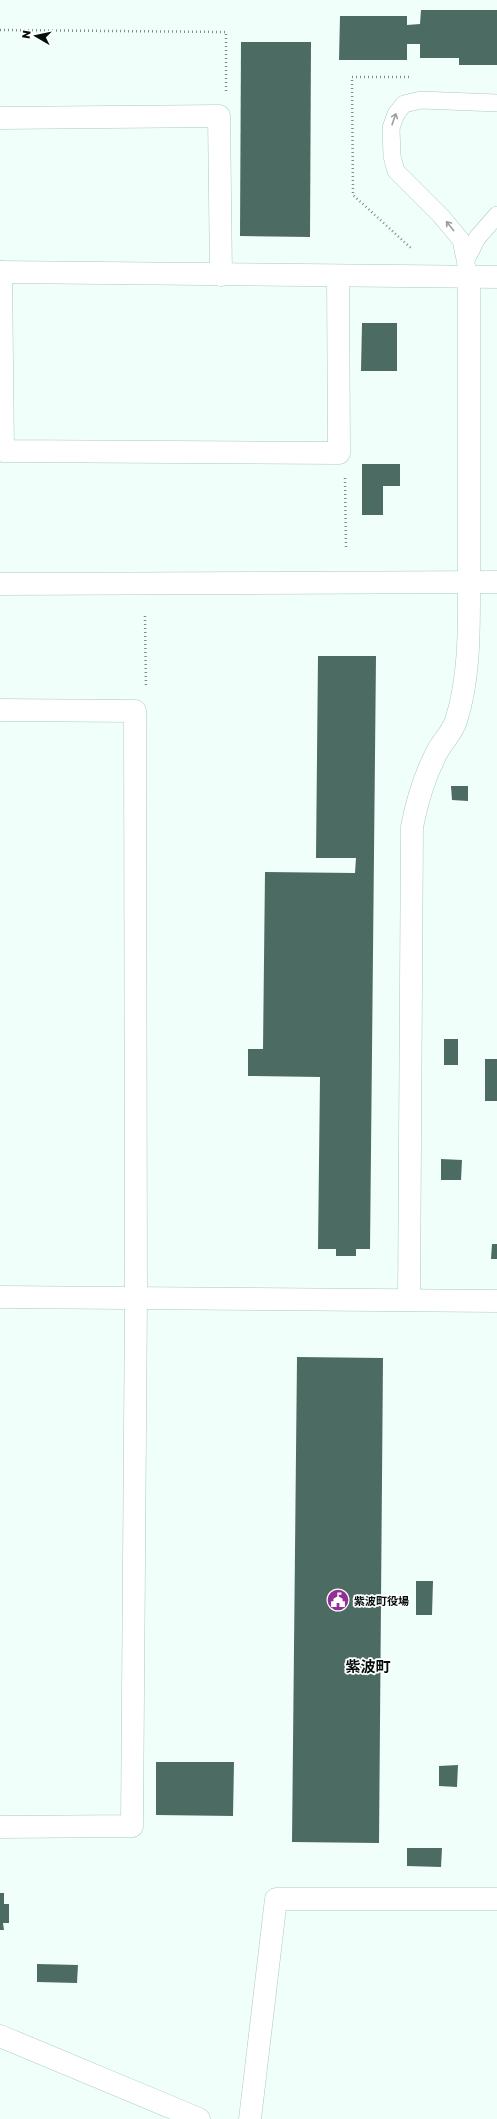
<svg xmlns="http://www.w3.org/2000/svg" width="497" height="2119" font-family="'Golos Text','Noto Sans JP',sans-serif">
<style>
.building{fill:#4b6b63}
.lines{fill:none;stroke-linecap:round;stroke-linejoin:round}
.service-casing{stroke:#a8cbc1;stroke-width:18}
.minor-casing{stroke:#a8cbc1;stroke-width:23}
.tertiary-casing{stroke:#a8cbc1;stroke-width:23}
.path{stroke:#808d89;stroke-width:2.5;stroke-dasharray:1 3;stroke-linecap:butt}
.service{stroke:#fff;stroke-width:17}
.minor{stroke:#fff;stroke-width:22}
.tertiary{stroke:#fff;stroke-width:22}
.oneway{stroke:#9b9f9e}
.labels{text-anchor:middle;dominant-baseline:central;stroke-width:3.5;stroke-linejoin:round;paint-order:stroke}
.poi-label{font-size:11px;font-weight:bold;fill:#040f0c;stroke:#fff;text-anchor:start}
.district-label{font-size:15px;font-weight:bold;fill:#040f0c;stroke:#fff}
</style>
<rect width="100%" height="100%" fill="#f0fffa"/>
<!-- building -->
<g class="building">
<path d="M421 10H497V65H459V58H420V44H407V60H339L340 16H407V25L420 24Z"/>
<path d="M241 42H311L310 237 240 236Z"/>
<path d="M362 323H397V371H361Z"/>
<path d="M362 464H400V486H383V515H362Z"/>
<path d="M318 656H376L370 1249H356V1256H336V1249H318L320 1077 248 1076V1049H263L265 872 355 873 356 858H316Z"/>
<path d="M451 786H468V801L452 800Z"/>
<rect x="444" y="1039" width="14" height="26"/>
<rect x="485" y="1059" width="12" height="42"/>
<path d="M441 1159 462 1160 461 1180H441Z"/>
<path d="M492 1244H497V1259H491Z"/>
<path d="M297 1357 383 1358 379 1843 292 1842Z"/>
<path d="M416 1581H433L432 1615H416Z"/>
<path d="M156 1762H234L233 1816 156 1815Z"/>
<path d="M458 1765 457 1787 439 1786V1766Z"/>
<path d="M407 1848H442L441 1867 407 1866Z"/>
<path d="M0 1893H4V1904H9V1923H3L4 1930H0Z"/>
<path d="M37 1964 78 1965 77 1983 37 1982Z"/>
</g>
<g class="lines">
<!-- service casing -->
<g class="service-casing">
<g id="service">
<path d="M466 260 477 238 497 215"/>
<path d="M469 278 461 240 441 216 396 171 392 156 391 128 396 114 404 104 421 100 497 103"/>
</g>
</g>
<!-- minor casing -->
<g class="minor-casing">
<g id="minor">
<path d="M0 118 219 116 221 275"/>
<path d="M0 272 497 277"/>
<path d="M1 272 3 451 339 453 338 276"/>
<path d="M0 710 135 711 136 1298 132 1826 0 1827"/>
<path d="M409 1300 412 827C417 801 424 777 437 752 442 742 452 733 456 721 470 677 469 628 469 582"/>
<path d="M250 2119 276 1899H497"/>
</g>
</g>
<!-- tertiary casing -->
<g class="tertiary-casing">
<g id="tertiary">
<path d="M469 278V582"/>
<path d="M0 584 497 582"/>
<path d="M0 1297 497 1301"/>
<path d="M0 2036 199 2119"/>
</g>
</g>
<!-- path -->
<g class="path">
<path d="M0 30 226 32V91"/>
<path d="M409 77H352L353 195 412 249"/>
<path d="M345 478 346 550"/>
<path d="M145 616 146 688"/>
</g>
<!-- service -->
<use href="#service" class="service"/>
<!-- minor -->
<use href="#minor" class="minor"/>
<!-- tertiary -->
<use href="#tertiary" class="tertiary"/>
</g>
<!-- one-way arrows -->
<defs><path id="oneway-shaft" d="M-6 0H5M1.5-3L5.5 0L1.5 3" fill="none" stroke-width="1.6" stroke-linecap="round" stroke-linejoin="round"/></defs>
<g class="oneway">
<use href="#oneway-shaft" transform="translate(394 119) rotate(-71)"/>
<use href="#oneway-shaft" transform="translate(450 226) rotate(-128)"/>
</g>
<!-- icons -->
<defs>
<g id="civic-disc" transform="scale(1.15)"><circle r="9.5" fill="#932f96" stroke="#fff"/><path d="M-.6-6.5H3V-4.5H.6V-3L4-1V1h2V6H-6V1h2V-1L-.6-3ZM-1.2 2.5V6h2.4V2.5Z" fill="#fff"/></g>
</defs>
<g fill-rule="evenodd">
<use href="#civic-disc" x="338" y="1600"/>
</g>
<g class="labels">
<!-- poi labels -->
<g class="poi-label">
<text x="354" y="1600">紫波町役場</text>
</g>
<!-- district labels -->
<g class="district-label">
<text x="368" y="1666">紫波町</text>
</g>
</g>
<!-- north arrow -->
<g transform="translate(36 36) rotate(279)" stroke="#ffffff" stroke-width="3" paint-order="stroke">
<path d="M0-3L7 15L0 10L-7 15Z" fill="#040f0c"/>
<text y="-6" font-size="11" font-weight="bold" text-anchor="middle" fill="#040f0c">N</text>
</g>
</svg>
